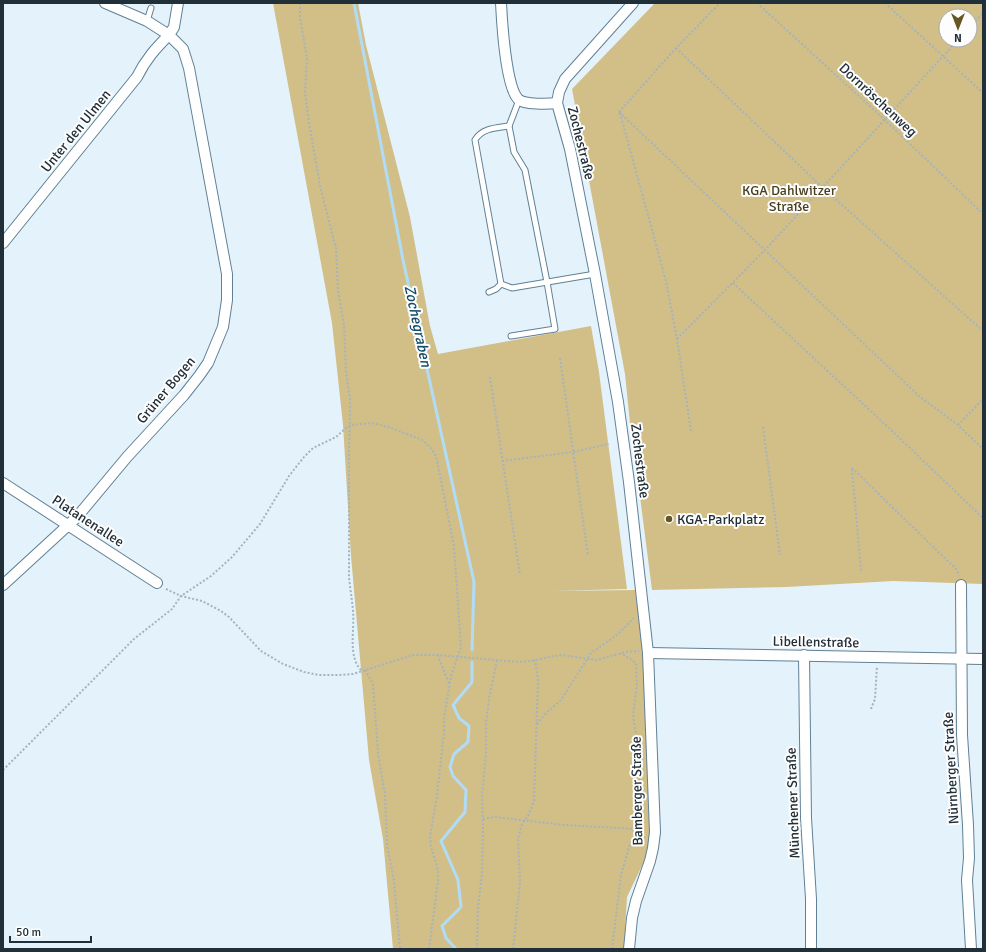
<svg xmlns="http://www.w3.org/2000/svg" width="986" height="952" font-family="Signika,sans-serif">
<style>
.green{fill:#d2bf88;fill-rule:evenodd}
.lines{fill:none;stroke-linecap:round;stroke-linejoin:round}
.stream{stroke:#b1dcf8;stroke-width:3}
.lane-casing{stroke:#608095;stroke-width:7}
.street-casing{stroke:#608095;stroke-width:12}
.path{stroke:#a5b3bc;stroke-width:2;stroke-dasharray:2 2;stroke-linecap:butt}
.lane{stroke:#fff;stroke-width:5}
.street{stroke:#fff;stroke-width:10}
.poi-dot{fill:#675624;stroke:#fdfdfd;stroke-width:1.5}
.labels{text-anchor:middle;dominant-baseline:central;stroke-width:4;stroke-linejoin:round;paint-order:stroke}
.street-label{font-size:14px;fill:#212f38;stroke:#fdfdfd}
.park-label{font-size:14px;fill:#493e1d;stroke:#fdfdfd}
.poi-label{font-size:14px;fill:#212f38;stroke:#fdfdfd;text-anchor:start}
.water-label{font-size:15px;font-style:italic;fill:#104c6a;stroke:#fdfdfd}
</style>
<rect width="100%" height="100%" fill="#e4f2fb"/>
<!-- green -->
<g class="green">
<path d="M273 3H358L366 45 410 217 430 326 438 354 591 326 599 372 627 589 553 591 635 590 643 649 650 849 627 897 624 949H393L383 839 369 760 351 556 343 425 332 323Z"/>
<path d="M655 3H983V584L893 581 786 587 652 590 634 450 642 448 641 432 631 433 625 374 572 89ZM946 16H970V40H946Z"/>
</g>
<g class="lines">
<!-- stream -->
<g class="stream">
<path d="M354 3 403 260 474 582 472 650"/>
<path d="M456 949 446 938 442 926 461 907 458 880 441 841 465 812 466 790 453 776 450 767 454 754 468 742 469 726 459 718 453 705 472 682V662"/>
</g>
<!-- lane casing -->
<g class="lane-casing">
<g id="lane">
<path d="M147 21 151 8"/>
<path d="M501 284 475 140C482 128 496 128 509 126"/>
<path d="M489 292 496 289 501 284 512 288 595 274"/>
<path d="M511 336 555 329 547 282 525 170 514 152 509 126 519 100"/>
</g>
</g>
<!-- street casing -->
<g class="street-casing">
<g id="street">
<path d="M501 3C502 23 506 86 518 99 524 105 549 104 557 103"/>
<path d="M3 243 137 77C146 59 155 49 169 35L147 21 105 3"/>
<path d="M3 483 157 583"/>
<path d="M3 585 77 517 127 457 184 395 199 376 208 363 223 327 227 300V274L189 68 183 49 169 35 174 27 178 3"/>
<path d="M961 585 962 735 968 825 969 858 967 880 971 949"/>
<path d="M648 653 983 659"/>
<path d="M804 655 806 818 811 899V949"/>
<path d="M629 949 632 918 636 901 650 861 653 848 655 832 648 653 629 482 618 402 595 274 570 149 557 103 559 92 565 79 633 3"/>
</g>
</g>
<!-- path -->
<g class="path">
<path d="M300 3V17L307 59 305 92 309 123 320 186 336 248 338 291 344 325 346 372 350 399V417L349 450V577C350 588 352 599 353 611 355 629 347 657 362 671"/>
<path d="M757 3 885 120 983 214"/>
<path d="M885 3 983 93"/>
<path d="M970 27 983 13"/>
<path d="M676 48 822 187 983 331"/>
<path d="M619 112 919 396 958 425 983 449"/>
<path d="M619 112 676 48 720 3"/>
<path d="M620 113 666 281 677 339 691 431"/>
<path d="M733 283 890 429 983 518"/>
<path d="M677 339 765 250 958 40"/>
<path d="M560 358 588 556"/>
<path d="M490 377 520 575"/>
<path d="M958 425 983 399"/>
<path d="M763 427 780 555"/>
<path d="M502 461 573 452 609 444"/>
<path d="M852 468 957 570 959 576"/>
<path d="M852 469 861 571"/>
<path d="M166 589 181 596 202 601 221 611 229 617 261 651 283 664 304 672 319 675H339L353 674 413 655H438L519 662 531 661 554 656 562 655 596 660 626 652 639 651"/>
<path d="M438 655C439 661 447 676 449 684"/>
<path d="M365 670 373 684 378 753 385 795 387 844 394 881 400 949"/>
<path d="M871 709 875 699 877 666"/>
<path d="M537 724 546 713 561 700 591 653 617 635 634 618"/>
<path d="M3 770 134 639 172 609 181 596 211 576 232 557 260 524 289 476 304 457 313 448 336 437 346 428 351 425 371 423 389 427 422 440 430 447 436 456 454 546 461 647 451 676 444 718V733L437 795 430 837 431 847 438 870V881L429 949"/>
<path d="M483 819 495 817 565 825 636 829"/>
<path d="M477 949 478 907 482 875 483 826 482 795 486 753V724L489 699 497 660"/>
<path d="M513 949 520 882 518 839 522 824 529 814 534 801 538 680 535 660"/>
<path d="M612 949 621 875 630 844 638 826 641 807 638 746 633 715 637 684 636 663 621 653"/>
</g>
<!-- lane -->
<use href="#lane" class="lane"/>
<!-- street -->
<use href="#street" class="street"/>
</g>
<!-- markers -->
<circle class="poi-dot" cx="669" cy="519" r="4"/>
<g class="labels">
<!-- street labels -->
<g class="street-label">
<text transform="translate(878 100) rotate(43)">Dornröschenweg</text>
<text transform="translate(76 131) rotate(-51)">Unter den Ulmen</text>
<text transform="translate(581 143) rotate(76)">Zochestraße</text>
<text transform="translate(166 390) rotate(-50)">Grüner Bogen</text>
<text transform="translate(640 461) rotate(83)">Zochestraße</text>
<text transform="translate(88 521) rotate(33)">Platanenallee</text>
<text transform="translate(816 642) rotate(1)">Libellenstraße</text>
<text transform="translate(951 768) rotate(-93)">Nürnberger Straße</text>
<text transform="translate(637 791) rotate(-91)">Bamberger Straße</text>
<text transform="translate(793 803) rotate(-92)">Münchener Straße</text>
</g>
<!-- park labels -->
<g class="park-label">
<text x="789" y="190">KGA Dahlwitzer<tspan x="789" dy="16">Straße</tspan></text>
</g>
<!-- poi labels -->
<g class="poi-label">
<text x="677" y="519">KGA-Parkplatz</text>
</g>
<!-- water labels -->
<g class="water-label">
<text transform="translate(418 326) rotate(78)">Zochegraben</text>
</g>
</g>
<!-- border -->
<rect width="986" height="952" fill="none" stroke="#212f38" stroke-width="8"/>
<!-- north arrow -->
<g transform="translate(958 28) rotate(180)"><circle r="19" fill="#fdfdfd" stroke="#a5abae"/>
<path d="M0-3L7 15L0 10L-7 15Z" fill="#675624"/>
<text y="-6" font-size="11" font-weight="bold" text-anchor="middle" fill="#212f38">N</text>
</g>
<!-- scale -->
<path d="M10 936v6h81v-6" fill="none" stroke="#212f38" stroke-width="2"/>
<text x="16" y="936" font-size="12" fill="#212f38" stroke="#fdfdfd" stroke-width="3" paint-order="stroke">50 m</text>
</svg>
